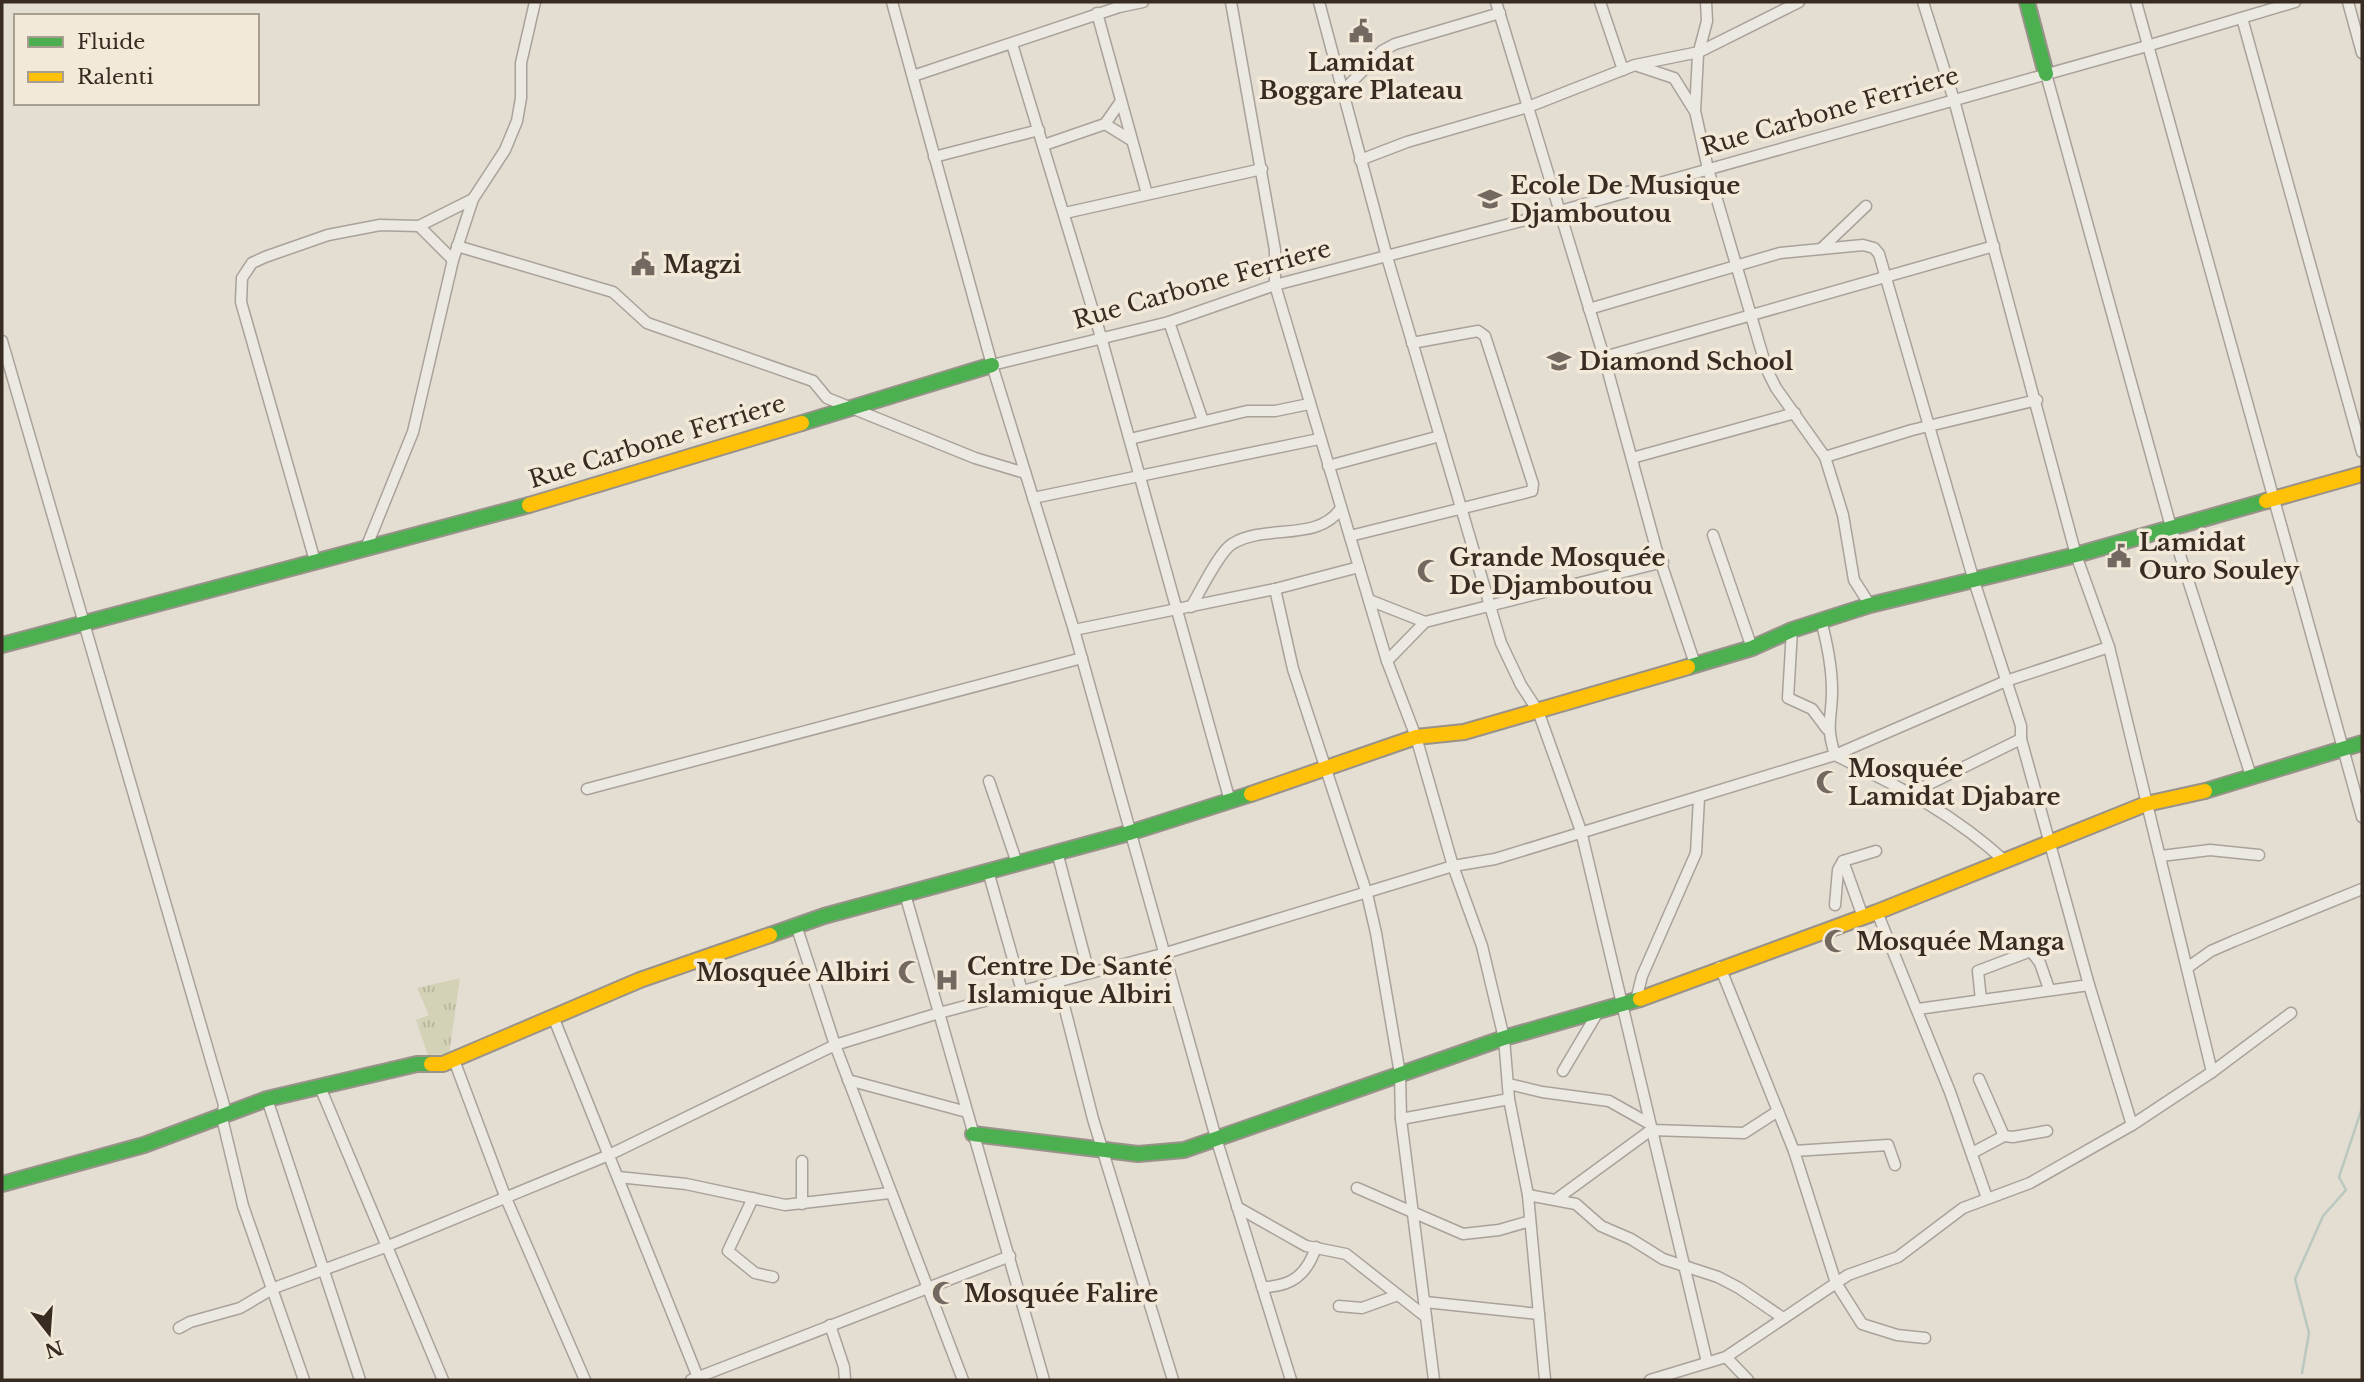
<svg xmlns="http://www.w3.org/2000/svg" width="2364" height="1382" font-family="'Libre Baskerville',serif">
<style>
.grass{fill:url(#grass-tufts)}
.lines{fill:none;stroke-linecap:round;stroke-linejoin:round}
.stream{stroke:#bbc8c0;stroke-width:2.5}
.street-casing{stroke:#a9a29a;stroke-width:13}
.fast-casing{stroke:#99928a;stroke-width:18}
.slow-casing{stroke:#99928a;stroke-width:18}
.street{stroke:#ece8e2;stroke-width:10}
.fast{stroke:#4caf50;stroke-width:14}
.slow{stroke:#ffc107;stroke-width:14}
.labels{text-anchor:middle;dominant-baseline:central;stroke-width:7;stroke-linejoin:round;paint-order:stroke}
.poi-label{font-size:24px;font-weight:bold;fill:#372b22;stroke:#f2e9d9;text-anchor:start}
.street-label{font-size:24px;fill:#372b22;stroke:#f2e9d9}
</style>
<defs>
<pattern id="grass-tufts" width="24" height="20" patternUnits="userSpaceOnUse" patternTransform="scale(1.75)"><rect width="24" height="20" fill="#d3d1b6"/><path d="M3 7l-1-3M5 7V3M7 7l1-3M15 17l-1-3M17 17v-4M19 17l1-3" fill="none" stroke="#b6b49c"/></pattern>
</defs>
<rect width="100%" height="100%" fill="#e3ddd2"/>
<!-- grass -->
<path class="grass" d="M460 978 449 1054 428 1055 416 1020 429 1015 417 988Z"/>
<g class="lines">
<!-- stream -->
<path class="stream" d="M2302 1373 2309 1333 2295 1279 2323 1216 2346 1190 2339 1177 2362 1108"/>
<!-- street casing -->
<g class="street-casing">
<g id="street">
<path d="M892 2 992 365 1074 630 1216 1138 1291 1380"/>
<path d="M1118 2 1119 7 1143 2"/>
<path d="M1231 2 1275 250V285L1387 661 1416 737 1453 866 1482 946 1492 988 1504 1038 1509 1099 1528 1195 1545 1380"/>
<path d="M1319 2 1387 257 1501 643 1521 685 1538 711 1581 831 1707 1362"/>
<path d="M1496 2 1604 357 1656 548 1695 664"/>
<path d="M1600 2 1623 70"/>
<path d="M1706 2 1707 21 1698 55 1695 111 1708 169 1767 370 1776 388 1825 457 1843 515 1854 580 1870 605"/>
<path d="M1923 2 1954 100 2076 555 2109 647 2212 1072"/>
<path d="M2136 2 2362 817"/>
<path d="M2348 2 2362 53"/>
<path d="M1097 13 1147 194"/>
<path d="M2242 18 2362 452"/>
<path d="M1012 44 1101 337 1230 801"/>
<path d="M1638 66 1674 78 1694 110"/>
<path d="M2046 74 2171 527 2251 776"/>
<path d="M913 76 1119 7"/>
<path d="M1343 91 1382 51 1395 44 1500 13"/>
<path d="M1105 124 1131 140"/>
<path d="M1044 145 1105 124 1121 101"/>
<path d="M934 157 1039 130"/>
<path d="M1360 160 1407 142 1528 107 1635 65 1699 52 1799 2"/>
<path d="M1065 213 1262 169"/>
<path d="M419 226 453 260"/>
<path d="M457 246 613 292 647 323 813 381 827 398 975 458 1025 473"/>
<path d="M1822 248 1866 206"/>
<path d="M1589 309 1780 253 1863 245 1874 248 1879 254 1974 581 2021 726V739L2089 985 2132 1125"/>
<path d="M1169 322 1203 421"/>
<path d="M2 341 224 1105 222 1118 243 1206 304 1380"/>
<path d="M1604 357 1994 246"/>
<path d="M992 365 1169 322 1275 285 1560 211 2147 46 2295 2"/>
<path d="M1130 439 1247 411H1275L1309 404"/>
<path d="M1825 457 1912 430 2037 400"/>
<path d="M1632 458 1795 413"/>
<path d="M1328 466 1440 436"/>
<path d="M1033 498 1319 439"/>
<path d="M1713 535 1752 648"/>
<path d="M1350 536 1532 491 1533 484 1485 336 1478 331 1412 343"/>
<path d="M366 548 413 432 453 260 473 199 505 150 517 121 521 98V63L535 2"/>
<path d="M315 561 241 302 242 278 252 263 265 257 328 235 380 225 419 226 473 199"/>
<path d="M1275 589 1293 669 1367 894 1376 933 1400 1074 1401 1119 1434 1380"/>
<path d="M1369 600 1425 622"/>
<path d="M1191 607C1200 592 1219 552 1232 544 1266 523 1318 543 1341 508"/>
<path d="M1821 620C1827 643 1832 666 1832 690 1832 720 1825 723 1835 755 1901 788 1950 811 2006 862"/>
<path d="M1074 630 1275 589 1359 567"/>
<path d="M1792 630 1788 698 1812 709 1827 729"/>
<path d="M1387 661 1425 622 1663 562"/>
<path d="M989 781 1017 863"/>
<path d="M587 789 1082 658"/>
<path d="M1911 793 2021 739"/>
<path d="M1057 852 1089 973"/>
<path d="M2161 856 2210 850 2259 855"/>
<path d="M988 871 1022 991"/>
<path d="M905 894 1044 1380"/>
<path d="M1835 905 1838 870 1843 861"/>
<path d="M1877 912 1950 1092 1987 1198"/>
<path d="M1863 917 1843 861 1876 851"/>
<path d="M796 925 835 1045 963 1380"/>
<path d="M1720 967 1794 1151 1836 1283 1862 1324 1897 1335 1925 1338"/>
<path d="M2187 968 2211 951 2234 941 2362 889"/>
<path d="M1058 982 1093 1119 1173 1380"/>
<path d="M1636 1000 1642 976 1696 853 1699 798"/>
<path d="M1981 1000 1978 971 2031 951 2040 963 2049 989"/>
<path d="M1918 1009 2089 985"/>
<path d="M554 1019 699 1380"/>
<path d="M454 1060 505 1196 585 1380"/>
<path d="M1563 1071 1598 1012"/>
<path d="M1979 1079 2004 1136"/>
<path d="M848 1080 967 1112"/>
<path d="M1509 1084 1542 1092 1609 1101 1650 1124"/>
<path d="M320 1087 443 1380"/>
<path d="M267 1099 360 1380"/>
<path d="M1401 1119 1509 1099"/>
<path d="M1794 1151 1888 1145 1895 1165"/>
<path d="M1972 1153 2004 1136 2013 1137 2047 1131"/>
<path d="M618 1177 686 1184 785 1205 890 1193"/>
<path d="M1357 1188 1463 1234 1499 1230 1530 1221"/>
<path d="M1528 1195 1576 1204 1601 1226 1631 1239 1663 1259 1718 1277 1739 1288 1783 1318"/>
<path d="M753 1198 728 1251 755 1273 773 1277"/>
<path d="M1558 1198 1651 1130 1744 1133 1778 1111"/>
<path d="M802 1204V1161"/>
<path d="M1237 1207 1306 1246 1346 1254 1426 1317"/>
<path d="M1262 1287C1291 1287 1307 1275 1316 1247"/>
<path d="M1425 1302 1539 1314"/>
<path d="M1339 1306 1362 1308 1398 1295"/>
<path d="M830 1325 844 1367 845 1380"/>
<path d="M179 1328 190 1322 240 1308 274 1288 388 1246 609 1155 835 1045 939 1013 1166 953 1453 866 1495 859 1835 755 2006 681 2109 647"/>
<path d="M1726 1357 1748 1380"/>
<path d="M691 1380 1010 1256"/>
<path d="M1650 1380 1726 1357 1848 1275 1898 1257 1963 1208 2030 1183 2132 1125 2212 1072 2291 1013"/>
</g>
</g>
<!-- fast casing -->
<g class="fast-casing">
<g id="fast">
<path d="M2027 2 2046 74"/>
<path d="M802 423 992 365"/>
<path d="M2 645 529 505"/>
<path d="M1688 667 1752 648 1792 630 1870 605 2076 555 2266 501"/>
<path d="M2205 791 2362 743"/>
<path d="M770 935 824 916 1129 833 1251 794"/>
<path d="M973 1134 1138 1154 1184 1150 1504 1038 1640 999"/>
<path d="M2 1184 144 1145 267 1099 417 1064H431"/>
</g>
</g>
<!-- slow casing -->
<g class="slow-casing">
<g id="slow">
<path d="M2266 501 2362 474"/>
<path d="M529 505 802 423"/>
<path d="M1251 794 1416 737 1464 732 1688 667"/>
<path d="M1640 999 1877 912 2146 804 2205 791"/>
<path d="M431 1064H443L640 980 770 935"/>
</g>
</g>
<!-- street -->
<use href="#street" class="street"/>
<!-- fast -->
<use href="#fast" class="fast"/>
<!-- slow -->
<use href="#slow" class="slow"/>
</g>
<!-- icons -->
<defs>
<g id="civic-bare" transform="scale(1.89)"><path d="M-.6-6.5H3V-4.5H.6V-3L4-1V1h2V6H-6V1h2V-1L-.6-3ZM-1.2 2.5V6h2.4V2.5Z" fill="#736960" stroke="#f2e9d9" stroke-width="2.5" paint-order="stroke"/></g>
<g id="university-bare" transform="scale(1.89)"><path d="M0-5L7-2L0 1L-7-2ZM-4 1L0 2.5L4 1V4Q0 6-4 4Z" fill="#736960" stroke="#f2e9d9" stroke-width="2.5" paint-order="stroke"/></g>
<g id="school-bare" transform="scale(1.89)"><path d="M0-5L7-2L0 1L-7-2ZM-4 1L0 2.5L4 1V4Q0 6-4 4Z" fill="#736960" stroke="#f2e9d9" stroke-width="2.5" paint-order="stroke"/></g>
<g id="mosque-bare" transform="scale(1.89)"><path d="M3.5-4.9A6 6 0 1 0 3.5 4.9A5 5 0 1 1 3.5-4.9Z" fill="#736960" stroke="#f2e9d9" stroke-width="2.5" paint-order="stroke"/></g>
<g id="hospital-bare" transform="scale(1.89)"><path d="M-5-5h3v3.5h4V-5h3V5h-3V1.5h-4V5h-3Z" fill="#736960" stroke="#f2e9d9" stroke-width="2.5" paint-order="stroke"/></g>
</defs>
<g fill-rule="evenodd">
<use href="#civic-bare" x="1361" y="31"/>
<use href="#university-bare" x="1490" y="199"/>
<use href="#civic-bare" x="643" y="264"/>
<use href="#school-bare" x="1559" y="361"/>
<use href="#civic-bare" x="2119" y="556"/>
<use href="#mosque-bare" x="1429" y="571"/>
<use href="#mosque-bare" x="1828" y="782"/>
<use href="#mosque-bare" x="1836" y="941"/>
<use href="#mosque-bare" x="910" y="972"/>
<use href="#hospital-bare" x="947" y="980"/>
<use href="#mosque-bare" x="944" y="1293"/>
</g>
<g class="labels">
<!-- poi labels -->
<g class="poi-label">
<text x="1361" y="62" text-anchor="middle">Lamidat<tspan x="1361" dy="28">Boggare Plateau</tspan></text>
<text x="1510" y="185">Ecole De Musique<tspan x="1510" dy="28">Djamboutou</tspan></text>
<text x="663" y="264">Magzi</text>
<text x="1579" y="361">Diamond School</text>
<text x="2139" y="542">Lamidat<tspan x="2139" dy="28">Ouro Souley</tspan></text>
<text x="1449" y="557">Grande Mosquée<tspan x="1449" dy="28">De Djamboutou</tspan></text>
<text x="1848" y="768">Mosquée<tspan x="1848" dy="28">Lamidat Djabare</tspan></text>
<text x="1856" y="941">Mosquée Manga</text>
<text x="967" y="966">Centre De Santé<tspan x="967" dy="28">Islamique Albiri</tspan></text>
<text x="890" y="972" text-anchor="end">Mosquée Albiri</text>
<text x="964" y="1293">Mosquée Falire</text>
</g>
<!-- street labels -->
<g class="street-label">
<text transform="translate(1830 111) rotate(-16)">Rue Carbone Ferriere</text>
<text transform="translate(1202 284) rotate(-16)">Rue Carbone Ferriere</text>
<text transform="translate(657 441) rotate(-17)">Rue Carbone Ferriere</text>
</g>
</g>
<!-- border -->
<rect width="2364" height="1382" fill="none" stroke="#372b22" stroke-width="7"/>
<!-- legend -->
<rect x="14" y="14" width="245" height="91" fill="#f2e9d9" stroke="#a79d90" stroke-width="2"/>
<rect x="28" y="37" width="35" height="10" fill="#4caf50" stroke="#a79d90" stroke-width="2"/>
<text x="77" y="49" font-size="21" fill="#372b22">Fluide</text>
<rect x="28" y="72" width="35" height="10" fill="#ffc107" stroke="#a79d90" stroke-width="2"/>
<text x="77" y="84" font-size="21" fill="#372b22">Ralenti</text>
<!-- north arrow -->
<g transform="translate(49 1333) rotate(163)" stroke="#f2e9d9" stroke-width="5" paint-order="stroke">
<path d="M0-5L12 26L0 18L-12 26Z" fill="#372b22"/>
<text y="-10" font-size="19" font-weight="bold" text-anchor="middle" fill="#372b22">N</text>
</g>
</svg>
